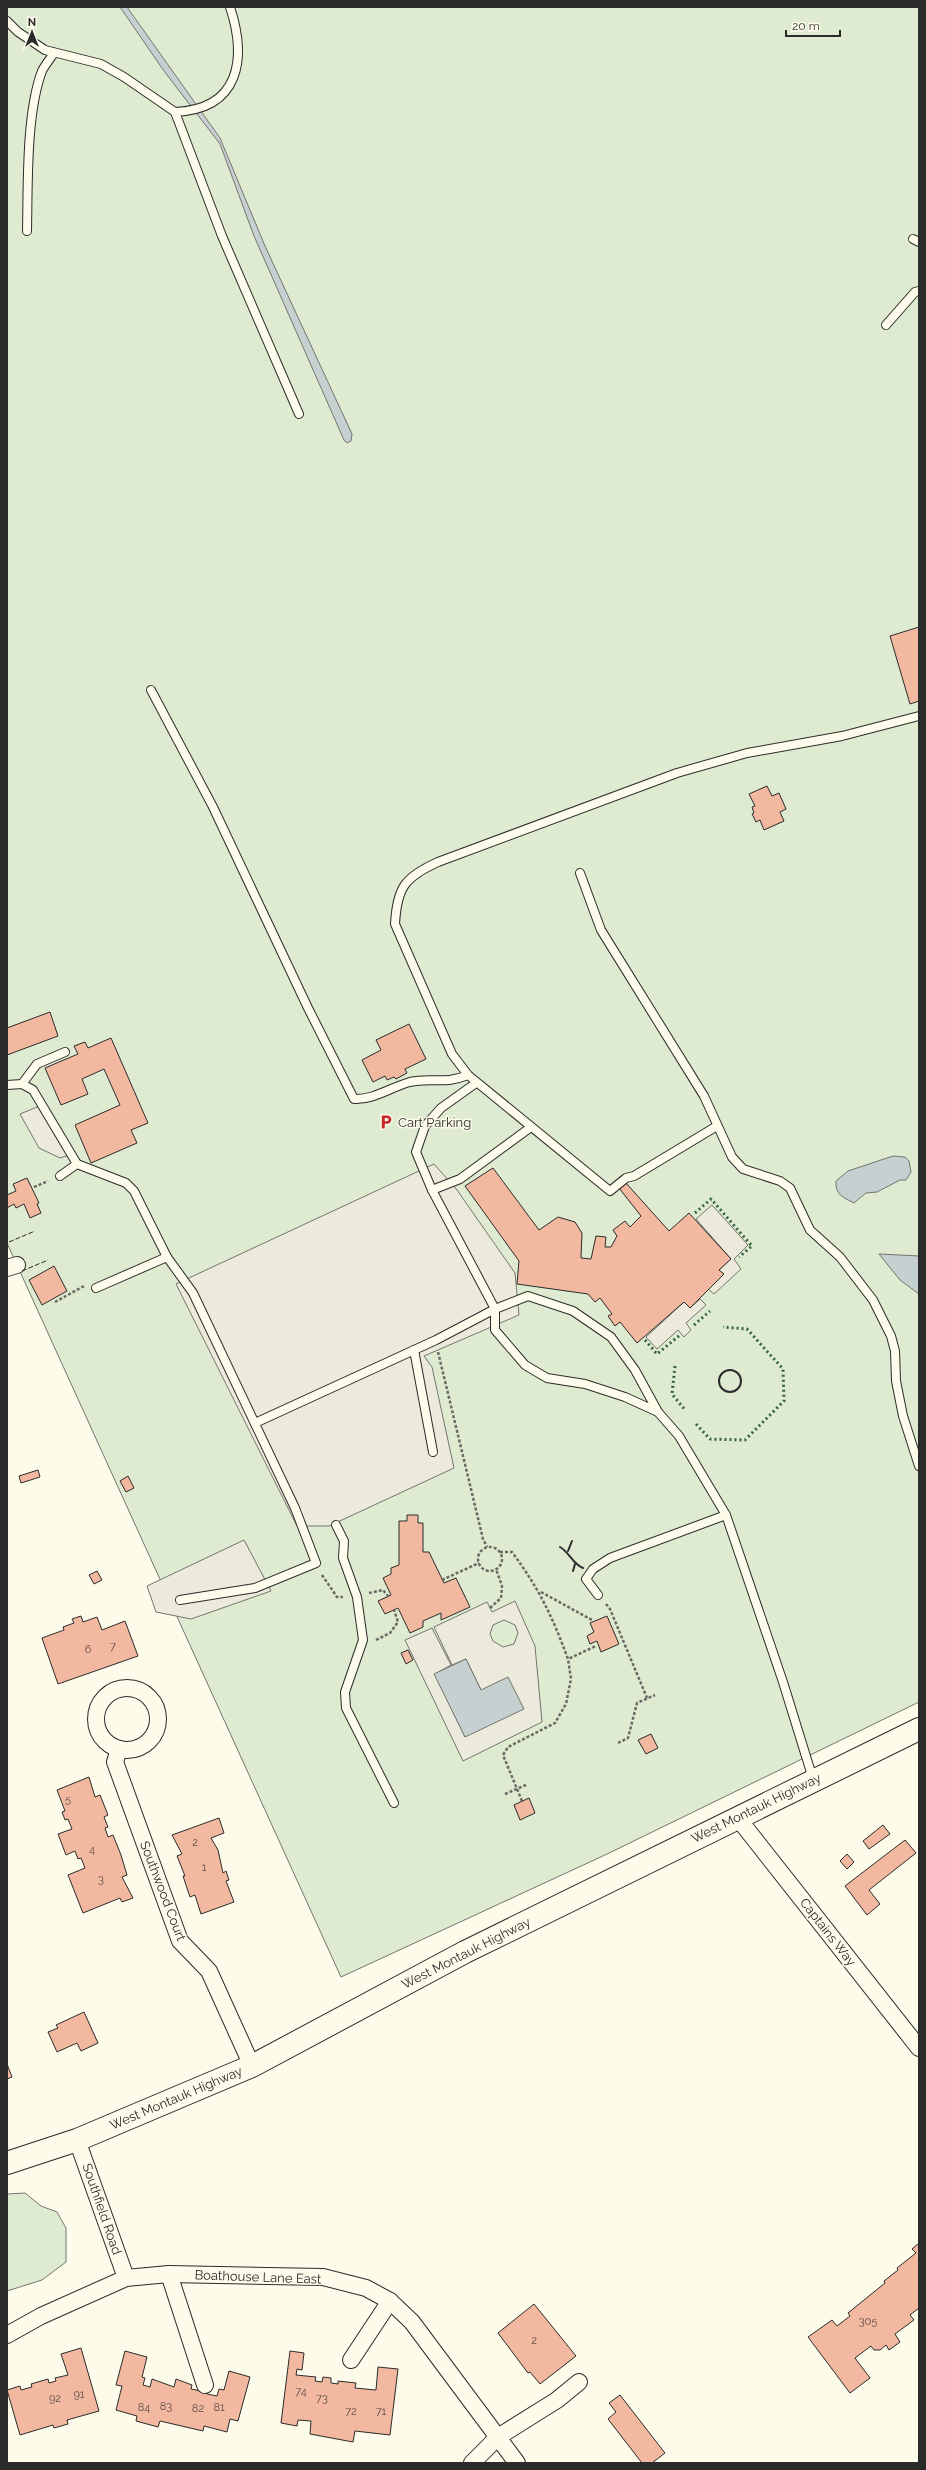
<svg xmlns="http://www.w3.org/2000/svg" width="926" height="2470" font-family="Raleway,sans-serif">
<style>
.green{fill:#deebd1;stroke:#74746e}
.parking{fill:#eceadb;stroke:#74746e;fill-rule:evenodd}
.water{fill:#c7d0d0;stroke:#74746e}
.building{fill:#f2b8a0;stroke:#2b2b2b}
.lines{fill:none;stroke-linecap:round;stroke-linejoin:round}
.service-casing{stroke:#2b2b2b;stroke-width:10}
.minor-casing{stroke:#2b2b2b;stroke-width:18}
.primary-casing{stroke:#2b2b2b;stroke-width:24}
.path{stroke:#6a6964;stroke-width:2.5;stroke-dasharray:3 2;stroke-linecap:butt}
.service{stroke:#fdfbea;stroke-width:8}
.minor{stroke:#fdfbea;stroke-width:16}
.primary{stroke:#fdfbea;stroke-width:22}
.hedge{stroke:#34623c;stroke-width:3;stroke-dasharray:2 3;stroke-linecap:butt}
.fence{stroke:#2b2b2b;stroke-width:1;stroke-dasharray:5 2;stroke-linecap:butt}
.wall{stroke:#2b2b2b;stroke-width:2}
.labels{text-anchor:middle;dominant-baseline:central;stroke-width:3;stroke-linejoin:round;paint-order:stroke}
.number-label{font-size:11px;fill:#5d4e48}
.poi-label{font-size:13px;fill:#2b2b2b;stroke:#fdfbea;text-anchor:start}
.street-label{font-size:13px;fill:#2b2b2b;stroke:#fdfbea}
</style>
<rect width="100%" height="100%" fill="#fdfbea"/>
<!-- green -->
<g class="green">
<path d="M7 7H919V1702L605 1855 341 1977 7 1243Z"/>
<path d="M25 2193 41 2206 57 2212 66 2228V2262L42 2280 7 2291V2194Z"/>
</g>
<!-- parking -->
<g class="parking">
<path d="M42 1105 72 1154 60 1158 39 1148 20 1114Z"/>
<path d="M434 1164 457 1190 515 1273 519 1315 424 1356 432 1367 454 1468 329 1526H297L176 1284Z"/>
<path d="M712 1205 748 1245 734 1259 741 1269 714 1294 708 1289 723 1274 719 1270 731 1259 696 1219Z"/>
<path d="M700 1299 706 1305 686 1323 691 1330 684 1337 678 1330 657 1349 646 1337 684 1302 690 1308Z"/>
<path d="M244 1540 271 1591 191 1619 156 1612 147 1586Z"/>
<path d="M515 1601 535 1646 542 1722 463 1761 405 1640 432 1628 451 1665 435 1674 465 1737 481 1690 466 1659 452 1665 434 1627 487 1602 492 1612ZM504 1620 515 1625 518 1633 514 1644 503 1647 493 1641 490 1634 493 1625Z"/>
</g>
<!-- water -->
<g class="water">
<path d="M120 7H127L220 138 265 246 352 434 351 441 347 443 344 440 254 236 220 144 164 71Z"/>
<path d="M893 1156 905 1157 909 1161 911 1172 906 1180H900L877 1192 866 1193 854 1203C843 1197 835 1195 836 1181L848 1171Z"/>
<path d="M879 1254 919 1256V1294L900 1280Z"/>
<path d="M466 1659 481 1690 508 1677 524 1709 465 1737 434 1674Z"/>
</g>
<!-- building -->
<g class="building">
<path d="M919 627V701L910 704 890 636Z"/>
<path d="M767 786 772 796 779 793 786 809 780 812 784 821 764 830 760 820 756 822 752 814 754 813 752 807 755 806 749 794Z"/>
<path d="M50 1012 58 1036 7 1055V1028Z"/>
<path d="M409 1024 426 1059 405 1069 407 1073 396 1079 394 1077 387 1080 385 1076 373 1082 362 1060 381 1050 376 1040Z"/>
<path d="M111 1038 148 1123 131 1130 137 1143 91 1163 75 1125 120 1105 104 1069 82 1079 88 1094 61 1105 45 1068 78 1054 74 1046 85 1042 88 1048Z"/>
<path d="M493 1168 539 1230 558 1217 575 1222 582 1233 581 1258 591 1259 596 1236 606 1237 605 1247H611L617 1236 613 1230 625 1221 630 1227 641 1216 619 1188 626 1183 669 1231 689 1213 731 1259 719 1270 724 1274 690 1308 684 1302 637 1343 620 1322 615 1326 608 1316 612 1314 600 1298 595 1302 588 1294 517 1284 519 1261 465 1186Z"/>
<path d="M27 1178 39 1203 37 1204 41 1213 30 1218 24 1204 16 1208 14 1204 7 1208V1195L16 1191 13 1184Z"/>
<path d="M54 1266 67 1291 42 1305 29 1280Z"/>
<path d="M38 1470 40 1477 21 1483 19 1476Z"/>
<path d="M128 1476 134 1488 126 1492 120 1481Z"/>
<path d="M407 1515H418V1523H423V1552H429L444 1583 456 1578 470 1607 441 1620V1613L423 1621V1627L410 1633 398 1608 385 1614 378 1601 391 1595 383 1578 391 1574V1568L399 1565V1521H407Z"/>
<path d="M97 1571 102 1580 94 1584 89 1575Z"/>
<path d="M81 1616 83 1622 97 1617 102 1630 125 1621 138 1656 58 1684 42 1638 64 1630 63 1627 74 1623 72 1619Z"/>
<path d="M607 1616 619 1644 601 1652 597 1641 590 1644 587 1636 594 1632 590 1623Z"/>
<path d="M408 1650 413 1660 406 1664 401 1653Z"/>
<path d="M651 1734 658 1748 646 1754 638 1740Z"/>
<path d="M89 1777 95 1797 100 1795 108 1815 104 1817 108 1827 105 1828 108 1837 113 1835 121 1855 127 1875 122 1877 133 1898 122 1902 120 1898 83 1913 68 1875 85 1868 81 1858 78 1859 75 1851 66 1855 58 1834 72 1829 68 1819 65 1820 62 1812 65 1811 57 1790Z"/>
<path d="M529 1798 535 1813 520 1820 514 1805Z"/>
<path d="M219 1818 224 1833 211 1838 218 1850 223 1873 226 1871 229 1880 226 1881 234 1902 201 1914 195 1895 190 1897 183 1876H185L177 1856 182 1854 172 1835Z"/>
<path d="M883 1825 890 1834 869 1849 863 1841Z"/>
<path d="M905 1840 916 1853 869 1890 880 1904 867 1915 845 1886Z"/>
<path d="M847 1854 854 1862 847 1869 840 1861Z"/>
<path d="M84 2012 98 2043 81 2051 77 2043 57 2052 48 2032 58 2028 56 2025Z"/>
<path d="M7 2064 12 2077 7 2079Z"/>
<path d="M919 2243V2308L910 2315 914 2320 895 2334 900 2342 889 2350 886 2345 880 2350H874L871 2346 855 2358 870 2378 850 2393 808 2337 832 2320 837 2326 850 2316 848 2313 885 2283 884 2281 898 2270 897 2268 916 2253 912 2249Z"/>
<path d="M534 2304 576 2356 540 2384 530 2372 528 2373 498 2333Z"/>
<path d="M81 2348 99 2411 67 2420 68 2424 54 2428 53 2425 20 2435 7 2390 20 2386 21 2390 32 2387 31 2384 48 2379 49 2383 56 2381 55 2378 68 2375 61 2354Z"/>
<path d="M125 2351 147 2357 142 2377 145 2378 143 2385 150 2387 152 2379 174 2387 176 2379 192 2385 191 2389 201 2391 202 2388 208 2390 207 2394 217 2396 219 2389 224 2390 229 2371 250 2377 238 2421 230 2419 227 2432 204 2426 203 2431 160 2421 158 2427 136 2421 137 2416 116 2410 122 2386 116 2385Z"/>
<path d="M290 2351 304 2353 302 2370 297 2369 296 2375 316 2377 315 2381 322 2382 323 2377 331 2378V2383L338 2384V2381L356 2383 355 2388 376 2390 378 2367 398 2369 390 2435 355 2431 353 2442 310 2434 311 2421 298 2420 297 2426 281 2423Z"/>
<path d="M620 2395 665 2453 652 2463H642L608 2419 616 2412 609 2403Z"/>
</g>
<g class="lines">
<!-- service casing -->
<g class="service-casing">
<g id="service">
<path d="M7 21 18 32 45 50 101 64 124 77 175 112 222 236 299 414"/>
<path d="M175 112C240 109 247 59 230 7"/>
<path d="M27 231C28 185 26 113 42 71 45 65 50 59 54 53"/>
<path d="M913 239 919 242"/>
<path d="M886 325 915 292 919 291"/>
<path d="M151 690 213 807 308 1008 354 1099C374 1100 391 1087 410 1082 432 1077 444 1085 468 1075"/>
<path d="M580 873 601 930 704 1096 732 1157 743 1169 780 1181 790 1188 810 1230 840 1257 873 1300 891 1336 895 1351 896 1381 903 1416 919 1466"/>
<path d="M22 1084 33 1090 77 1164 60 1176"/>
<path d="M7 1085 22 1084 37 1064 65 1052"/>
<path d="M717 1126 634 1176 626 1178 610 1191 468 1075 452 1054 395 924C397 887 405 877 438 862L677 773 747 753 842 736 919 716"/>
<path d="M77 1164 126 1183 134 1191 167 1257 193 1293 295 1508 316 1563 255 1588 180 1600"/>
<path d="M432 1190 460 1179 531 1127"/>
<path d="M96 1288 167 1257"/>
<path d="M414 1350 433 1452"/>
<path d="M658 1412 679 1436 726 1515 783 1682 813 1779"/>
<path d="M255 1423 436 1340 495 1309 528 1296 573 1311 611 1337 635 1370 658 1412 625 1397 585 1384 547 1378 525 1365 495 1330V1309L432 1190 416 1152 425 1126 441 1108 476 1083"/>
<path d="M336 1525 344 1541 343 1558 357 1597 363 1640 345 1692 346 1708 394 1803"/>
<path d="M598 1595 586 1579 593 1569 610 1558 726 1515"/>
</g>
</g>
<!-- minor casing -->
<g class="minor-casing">
<g id="minor">
<path d="M7 1268 17 1265"/>
<circle cx="127" cy="1719" r="31"/>
<path d="M119 1749 115 1762 180 1941 209 1971 252 2066"/>
<path d="M737 1817 919 2048"/>
<path d="M77 2140 126 2278"/>
<path d="M169 2274 205 2385"/>
<path d="M7 2335 41 2316 126 2278 169 2274 323 2277 366 2288 390 2301 412 2322 517 2463"/>
<path d="M351 2360 390 2301"/>
<path d="M472 2463 498 2437 557 2400 579 2382"/>
</g>
</g>
<!-- primary casing -->
<g class="primary-casing">
<path id="primary" d="M7 2163 77 2140 252 2066 465 1952 919 1729"/>
</g>
<!-- path -->
<g class="path">
<path d="M34 1187 48 1181"/>
<path d="M55 1302 84 1286"/>
<path d="M438 1352 483 1539 487 1547"/>
<circle cx="490" cy="1559" r="12"/>
<path d="M500 1552H512C540 1590 552 1616 568 1659L596 1646"/>
<path d="M322 1575 337 1597H343"/>
<path d="M442 1580 479 1563"/>
<path d="M541 1592 592 1620"/>
<path d="M369 1593 383 1590 388 1596"/>
<path d="M606 1604 610 1609 647 1698"/>
<path d="M490 1608 501 1598 502 1586 496 1569"/>
<path d="M376 1640 390 1633 398 1622 394 1610"/>
<path d="M618 1743 628 1738 637 1703 655 1695"/>
<path d="M505 1794 528 1784"/>
<path d="M522 1801 503 1755 508 1747 555 1723 566 1704 571 1679 568 1659"/>
</g>
<!-- service -->
<use href="#service" class="service"/>
<!-- minor -->
<use href="#minor" class="minor"/>
<!-- primary -->
<use href="#primary" class="primary"/>
<!-- hedge -->
<g class="hedge">
<path d="M695 1213 711 1199 752 1246 739 1257"/>
<path d="M694 1325 710 1311"/>
<path d="M645 1340 657 1354 680 1335"/>
<path d="M675 1366 672 1394 685 1410"/>
<path d="M696 1424 710 1439 745 1440 784 1401 783 1369 747 1329 723 1327"/>
</g>
<!-- fence -->
<g class="fence">
<path d="M9 1242 35 1231"/>
<path d="M22 1271 48 1260"/>
</g>
<!-- wall -->
<g class="wall">
<circle cx="730" cy="1381" r="11"/>
<path d="M560 1547C570 1553 572 1563 583 1568"/>
<path d="M568 1551 572 1541"/>
<path d="M573 1571 575 1564"/>
</g>
</g>
<!-- icons -->
<defs>
<g id="parking-bare" transform="scale(1.2)"><path d="M-3.5-5.5H1a3.5 3.5 0 0 1 0 7H-1V5.5H-3.5ZM-1-3.4V-.6H.8a1.4 1.4 0 0 0 0-2.8Z" fill="#c62828" stroke="#fdfbea" stroke-width="2.5" paint-order="stroke"/></g>
</defs>
<g fill-rule="evenodd">
<use href="#parking-bare" x="386" y="1122"/>
</g>
<g class="labels">
<!-- number labels -->
<g class="number-label">
<text x="113" y="1646">7</text>
<text x="88" y="1649">6</text>
<text x="68" y="1799">5</text>
<text x="195" y="1842">2</text>
<text x="92" y="1849">4</text>
<text x="204" y="1867">1</text>
<text x="101" y="1879">3</text>
<text x="868" y="2321">305</text>
<text x="534" y="2340">2</text>
<text x="301" y="2391">74</text>
<text x="79" y="2394">91</text>
<text x="55" y="2398">92</text>
<text x="322" y="2398">73</text>
<text x="166" y="2406">83</text>
<text x="144" y="2407">84</text>
<text x="219" y="2407">81</text>
<text x="198" y="2408">82</text>
<text x="351" y="2411">72</text>
<text x="381" y="2411">71</text>
</g>
<!-- poi labels -->
<g class="poi-label">
<text x="398" y="1122">Cart Parking</text>
</g>
<!-- street labels -->
<g class="street-label">
<text transform="translate(756 1808) rotate(-26)">West Montauk Highway</text>
<text transform="translate(163 1891) rotate(69)">Southwood Court</text>
<text transform="translate(828 1932) rotate(52)">Captains Way</text>
<text transform="translate(466 1953) rotate(-27)">West Montauk Highway</text>
<text transform="translate(176 2098) rotate(-23)">West Montauk Highway</text>
<text transform="translate(102 2209) rotate(71)">Southfield Road</text>
<text transform="translate(258 2277) rotate(2)">Boathouse Lane East</text>
</g>
</g>
<!-- border -->
<rect width="926" height="2470" fill="none" stroke="#2b2b2b" stroke-width="16"/>
<!-- north arrow -->
<g transform="translate(32 32)" stroke="#fdfbea" stroke-width="3" paint-order="stroke">
<path d="M0-3L7 15L0 10L-7 15Z" fill="#2b2b2b"/>
<text y="-6" font-size="11" font-weight="bold" text-anchor="middle" fill="#2b2b2b">N</text>
</g>
<!-- scale -->
<path d="M786 30v6h54v-6" fill="none" stroke="#2b2b2b" stroke-width="2"/>
<text x="792" y="30" font-size="12" fill="#2b2b2b" stroke="#fdfbea" stroke-width="3" paint-order="stroke">20 m</text>
</svg>
